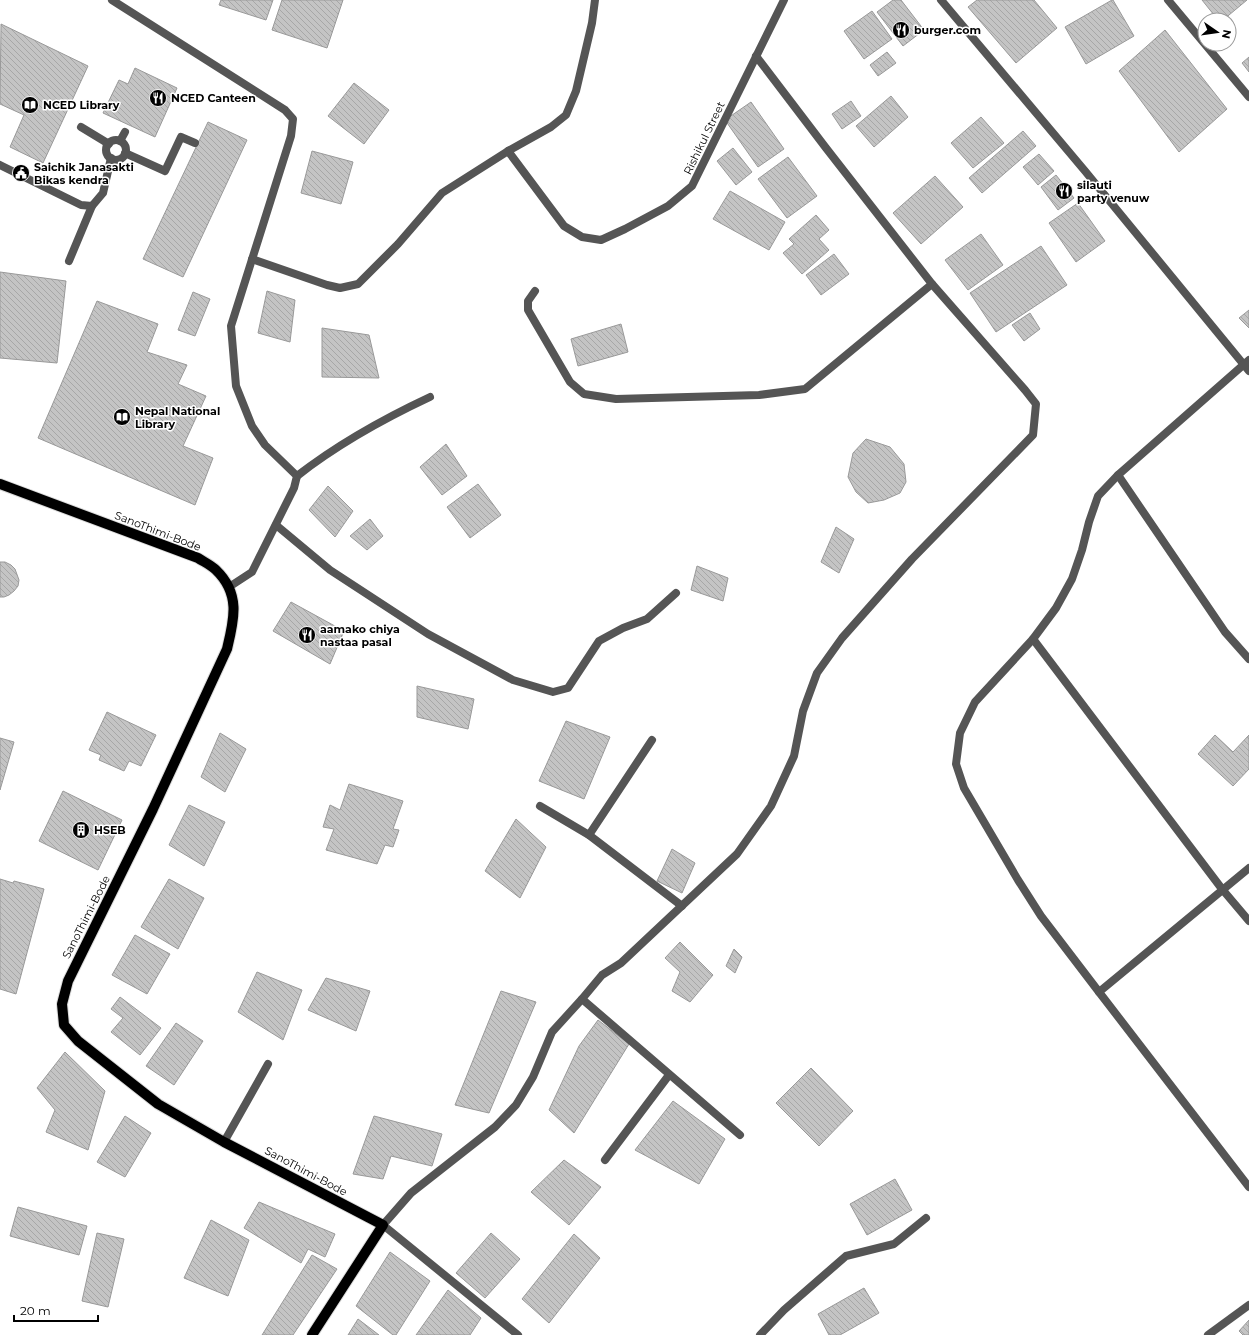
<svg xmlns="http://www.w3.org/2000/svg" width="1249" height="1335" font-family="Montserrat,sans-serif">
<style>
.building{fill:url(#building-back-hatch);stroke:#999}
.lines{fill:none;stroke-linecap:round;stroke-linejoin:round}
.primary-casing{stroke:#dbdbdb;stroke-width:12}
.service{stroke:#555;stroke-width:8}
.minor{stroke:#555;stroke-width:8}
.primary{stroke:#000;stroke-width:10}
.labels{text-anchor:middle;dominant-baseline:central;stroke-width:3;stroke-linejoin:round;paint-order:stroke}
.poi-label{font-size:11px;font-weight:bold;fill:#000;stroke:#fff;text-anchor:start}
.street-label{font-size:11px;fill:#000;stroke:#fff}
</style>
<defs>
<pattern id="building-back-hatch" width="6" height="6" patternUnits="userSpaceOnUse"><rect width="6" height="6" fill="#c4c4c4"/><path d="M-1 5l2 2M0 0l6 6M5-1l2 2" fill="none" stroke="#a7a7a7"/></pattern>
</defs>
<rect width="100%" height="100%" fill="#fff"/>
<!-- building -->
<g class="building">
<path d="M221 0H273L266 20 219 5Z"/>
<path d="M282 0H343L327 48 272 30Z"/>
<path d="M893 0H901L924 30 903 46 877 12Z"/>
<path d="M977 0H1034L1057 28 1016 63 968 7Z"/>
<path d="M1112 0H1113L1134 36 1086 64 1065 27Z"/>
<path d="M1202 0H1247L1223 20H1218Z"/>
<path d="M872 11 892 39 864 59 844 31Z"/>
<path d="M1 24 88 66 43 163 10 147 24 115 0 104Z"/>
<path d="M1165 30 1227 109 1179 152 1119 71Z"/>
<path d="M887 52 896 63 878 76 870 65Z"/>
<path d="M1249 57V72L1242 63Z"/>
<path d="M135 68 177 88 155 137 103 113 119 80 128 84Z"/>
<path d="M354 83 389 110 364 144 328 116Z"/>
<path d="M891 96 908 117 874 147 856 126Z"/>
<path d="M851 101 861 116 842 129 832 114Z"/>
<path d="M751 102 784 149 758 167 725 120Z"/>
<path d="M981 117 1004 143 973 168 951 143Z"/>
<path d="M208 122 247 140 183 277 143 259Z"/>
<path d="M1023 131 1036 146 982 193 969 178Z"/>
<path d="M733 148 752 172 736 185 717 161Z"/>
<path d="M312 151 353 162 341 204 301 193Z"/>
<path d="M1039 154 1054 171 1038 185 1023 167Z"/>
<path d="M788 157 817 196 787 218 758 179Z"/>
<path d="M1056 175 1074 198 1058 210 1041 187Z"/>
<path d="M935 176 963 207 921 244 893 213Z"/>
<path d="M730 191 785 222 769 250 713 219Z"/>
<path d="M1078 203 1105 241 1076 262 1049 223Z"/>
<path d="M816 215 829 230 819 239 829 250 802 274 783 253 794 244 789 239Z"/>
<path d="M981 234 1003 265 968 290 945 260Z"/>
<path d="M1041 246 1067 285 996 332 970 293Z"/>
<path d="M834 254 849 274 821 295 806 275Z"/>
<path d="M0 272 66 281 57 363 0 358Z"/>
<path d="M267 291 295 300 290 342 258 333Z"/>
<path d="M193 292 210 299 195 336 178 330Z"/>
<path d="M97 301 158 324 147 352 187 365 178 384 206 396 183 446 213 458 195 505 38 438Z"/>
<path d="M1249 310V328L1239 318Z"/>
<path d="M1030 313 1040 329 1024 341 1012 325Z"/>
<path d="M621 324 628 352 578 366 571 339Z"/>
<path d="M322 328 369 335 379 378 322 377Z"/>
<path d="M866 439 890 447 904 464 906 482 900 493 884 500 868 503 856 492 848 477 853 453Z"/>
<path d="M446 444 467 476 442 495 420 467Z"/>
<path d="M478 484 501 515 470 538 447 507Z"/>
<path d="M328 486 353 511 335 537 309 510Z"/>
<path d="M370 519 383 536 367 550 350 536Z"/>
<path d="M836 527 854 539 839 573 821 562Z"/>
<path d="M0 562H5L11 565 15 569 19 580 18 586 14 591 9 595 4 597H0Z"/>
<path d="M697 566 728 578 723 601 691 590Z"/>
<path d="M291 602 344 631 330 664 273 631Z"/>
<path d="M417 686 474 699 468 729 417 717Z"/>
<path d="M107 712 156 735 141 766 129 761 124 771 99 760 101 755 89 750Z"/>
<path d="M566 721 610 737 584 799 539 781Z"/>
<path d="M220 733 246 749 225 792 201 777Z"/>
<path d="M1215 735 1233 752 1249 735V769L1233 786 1198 754Z"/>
<path d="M0 738 14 742 0 790Z"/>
<path d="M349 784 403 801 393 829 399 830 393 847 385 845 377 864 326 850 334 829 323 827 330 805 340 810Z"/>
<path d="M63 791 122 820 98 870 39 841Z"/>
<path d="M189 805 225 822 204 866 169 845Z"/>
<path d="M516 819 546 847 520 898 485 871Z"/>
<path d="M672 849 695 863 682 893 657 881Z"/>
<path d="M0 879 13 883 14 881 44 889 16 994 0 989V932L1 927H0Z"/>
<path d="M169 879 204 898 178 949 141 927Z"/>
<path d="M135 935 170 954 147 994 112 975Z"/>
<path d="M680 942 713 975 690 1002 672 991 680 972 665 958Z"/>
<path d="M734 949 742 957 735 973 726 966Z"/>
<path d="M257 972 302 990 283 1040 238 1012Z"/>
<path d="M326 978 370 991 356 1031 308 1010Z"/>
<path d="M501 991 536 1002 489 1113 455 1105Z"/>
<path d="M120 997 161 1028 140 1055 111 1032 123 1018 111 1009Z"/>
<path d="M598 1020 629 1044 574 1133 549 1110 579 1046Z"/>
<path d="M176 1023 203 1041 174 1085 146 1066Z"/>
<path d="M65 1052 105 1091 88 1150 46 1132 55 1110 37 1088Z"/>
<path d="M811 1068 853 1111 819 1146 776 1103Z"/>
<path d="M673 1101 725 1139 699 1184 635 1150Z"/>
<path d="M125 1116 151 1133 125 1177 97 1162Z"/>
<path d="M374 1116 442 1134 432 1166 391 1156 383 1179 353 1174Z"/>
<path d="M564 1160 601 1187 569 1225 531 1192Z"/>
<path d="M895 1179 912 1210 867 1235 850 1204Z"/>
<path d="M259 1202 335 1234 325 1257 308 1249 301 1263 244 1228Z"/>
<path d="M18 1207 87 1226 79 1255 10 1236Z"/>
<path d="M211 1220 249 1240 228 1296 184 1278Z"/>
<path d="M97 1233 124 1239 108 1307 82 1301Z"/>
<path d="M491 1233 520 1259 485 1298 456 1273Z"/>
<path d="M574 1234 600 1258 549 1323 522 1299Z"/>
<path d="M390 1252 430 1281 396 1335H393L356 1306Z"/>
<path d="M312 1255 337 1269 293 1335H262Z"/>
<path d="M864 1288 879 1313 840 1335H829L818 1314Z"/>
<path d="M448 1290 481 1318 470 1335H416Z"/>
<path d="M358 1319 379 1335H348Z"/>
<path d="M1249 1320V1335H1243L1239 1331Z"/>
</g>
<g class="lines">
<!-- primary casing -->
<g class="primary-casing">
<path id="primary" d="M0 484 198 558C204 562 211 565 216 570 241 594 234 620 227 649L153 809 68 981 62 1004 64 1025 78 1041 158 1104 224 1142 383 1225 312 1335"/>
</g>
<!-- service -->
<g class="service">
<path d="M81 127 109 144"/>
<circle cx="116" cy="150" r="10"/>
<path d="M120 141 125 132"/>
<path d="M125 153 165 171 181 137 195 143"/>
<path d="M0 165 81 205 92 206 103 193 111 158"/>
<path d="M69 261 92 206"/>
</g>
<!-- minor -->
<g class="minor">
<path d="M112 0 285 110 293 119 291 136 231 326 236 386 252 426 265 445 297 476 294 488 252 572 229 587"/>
<path d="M941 0 1085 171 1249 371"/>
<path d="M1168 0 1249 97"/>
<path d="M508 151 564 226 582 237 601 240 625 229 668 206 692 186 784 0"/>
<path d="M252 259 327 285 340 288 358 284 398 244 442 193 508 151 551 127 566 115 576 91 592 23 595 0"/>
<path d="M535 291 528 301V310L570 382 584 394 616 399 759 395 805 389 932 284"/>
<path d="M1249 360 1118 475 1098 496 1089 522 1082 550 1072 579 1056 608 1033 639 1222 889 1249 921"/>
<path d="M1118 475 1225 632 1249 659"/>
<path d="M297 476C338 444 383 419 430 397"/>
<path d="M276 525 330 570 428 634 513 680 553 692 568 688 599 641 623 628 647 619 676 593"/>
<path d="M1033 639 975 702 960 733 956 764 964 788 1018 880 1041 916 1099 992"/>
<path d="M540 806 589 835 682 906"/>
<path d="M589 835 652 740"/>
<path d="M1249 868 1099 992 1249 1187"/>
<path d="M582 999 740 1135"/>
<path d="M224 1142 268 1064"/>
<path d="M605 1160 669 1075"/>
<path d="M518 1335 383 1225 411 1193 495 1127 516 1105 533 1077 552 1032 582 999 602 975 621 963 737 854 771 806 794 756 803 711 817 673 842 638 912 559 1033 435 1036 404 1025 390 932 284 826 148 756 56"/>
<path d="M760 1335 784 1310 846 1256 894 1244 926 1218"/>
<path d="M1208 1335 1249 1305"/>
</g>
<!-- primary -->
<use href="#primary" class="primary"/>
</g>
<!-- icons -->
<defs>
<g id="restaurant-disc" transform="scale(0.9)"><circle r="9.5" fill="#000" stroke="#fff"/><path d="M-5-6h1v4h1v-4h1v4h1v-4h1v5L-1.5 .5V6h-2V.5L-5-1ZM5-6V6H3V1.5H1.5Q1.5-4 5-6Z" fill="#fff"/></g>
<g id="library-disc" transform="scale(0.9)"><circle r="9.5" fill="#000" stroke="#fff"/><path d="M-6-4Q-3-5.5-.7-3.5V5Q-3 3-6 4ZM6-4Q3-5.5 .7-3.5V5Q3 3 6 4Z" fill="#fff"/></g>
<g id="civic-disc" transform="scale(0.9)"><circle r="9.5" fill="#000" stroke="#fff"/><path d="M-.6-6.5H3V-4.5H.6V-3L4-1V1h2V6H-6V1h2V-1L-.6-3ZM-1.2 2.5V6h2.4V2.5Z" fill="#fff"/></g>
<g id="building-disc" transform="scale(0.9)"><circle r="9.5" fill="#000" stroke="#fff"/><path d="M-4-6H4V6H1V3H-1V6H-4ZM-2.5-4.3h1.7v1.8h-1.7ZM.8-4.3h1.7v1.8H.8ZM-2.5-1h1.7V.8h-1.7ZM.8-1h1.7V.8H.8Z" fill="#fff"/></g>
</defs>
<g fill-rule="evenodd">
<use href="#restaurant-disc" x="901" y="30"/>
<use href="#restaurant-disc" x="158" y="98"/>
<use href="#library-disc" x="30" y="105"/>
<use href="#civic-disc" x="21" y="173"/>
<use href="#restaurant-disc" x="1064" y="191"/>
<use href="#library-disc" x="122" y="417"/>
<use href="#restaurant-disc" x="307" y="635"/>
<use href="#building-disc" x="81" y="830"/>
</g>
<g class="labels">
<!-- poi labels -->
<g class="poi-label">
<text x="914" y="30">burger.com</text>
<text x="171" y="98">NCED Canteen</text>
<text x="43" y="105">NCED Library</text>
<text x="34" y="167">Saichik Janasakti<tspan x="34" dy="13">Bikas kendra</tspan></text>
<text x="1077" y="185">silauti<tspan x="1077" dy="13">party venuw</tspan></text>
<text x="135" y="411">Nepal National<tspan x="135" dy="13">Library</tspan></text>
<text x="320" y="629">aamako chiya<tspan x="320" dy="13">nastaa pasal</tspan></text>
<text x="94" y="830">HSEB</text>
</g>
<!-- street labels -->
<g class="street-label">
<text transform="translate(704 138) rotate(-64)">Rishikul Street</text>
<text transform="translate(158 531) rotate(21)">SanoThimi-Bode</text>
<text transform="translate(86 917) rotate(-63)">SanoThimi-Bode</text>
<text transform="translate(306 1171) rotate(28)">SanoThimi-Bode</text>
</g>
</g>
<!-- north arrow -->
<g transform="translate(1217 32) rotate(103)"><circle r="19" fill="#ffffff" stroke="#999999"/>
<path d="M0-3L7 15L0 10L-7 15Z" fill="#000000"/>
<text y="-6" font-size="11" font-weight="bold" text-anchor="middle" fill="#000000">N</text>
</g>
<!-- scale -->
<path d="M14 1315v6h84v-6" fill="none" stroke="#000000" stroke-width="2"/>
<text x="20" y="1315" font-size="12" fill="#000000" stroke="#ffffff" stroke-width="3" paint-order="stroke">20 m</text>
</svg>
